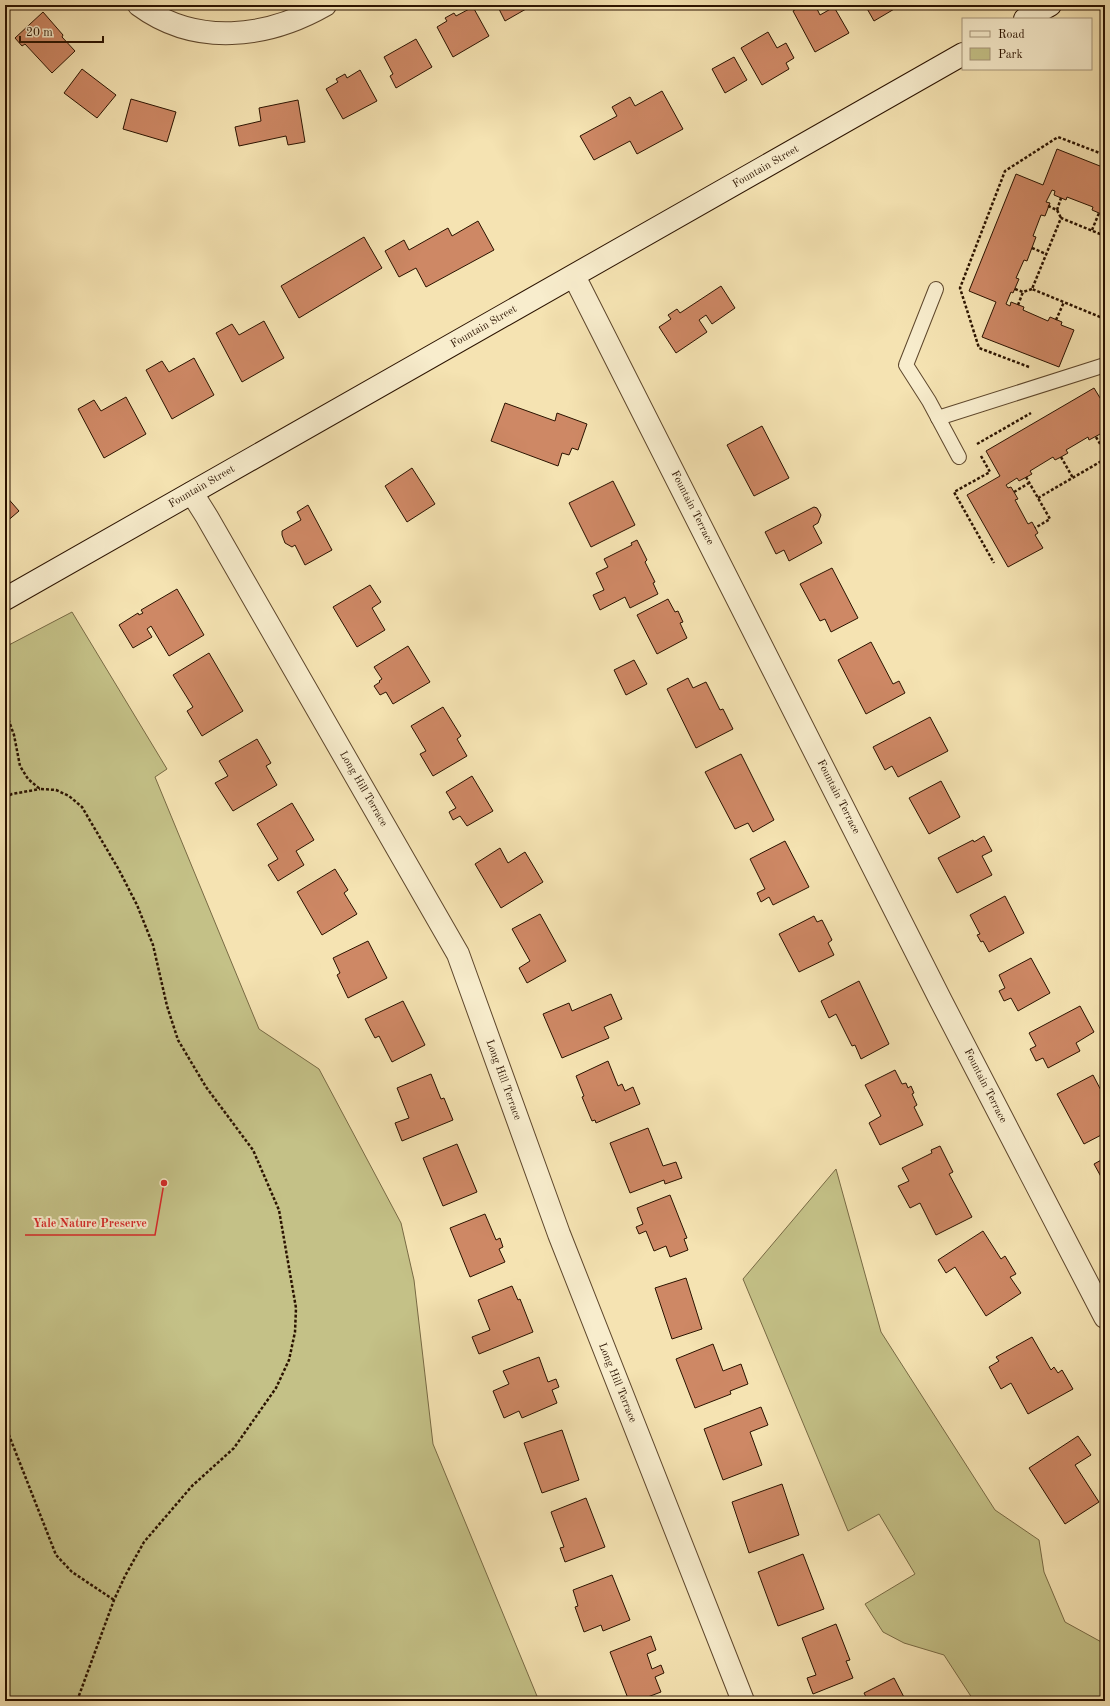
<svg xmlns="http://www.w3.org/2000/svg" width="1110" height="1706" font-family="'Old Standard TT',serif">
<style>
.green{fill:#c4c187;stroke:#786a44}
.building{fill:#ce8865;stroke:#2b1300}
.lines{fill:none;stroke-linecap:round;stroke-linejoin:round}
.service-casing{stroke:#5e472c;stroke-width:16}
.minor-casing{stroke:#5e472c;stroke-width:24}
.secondary-casing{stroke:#2b1300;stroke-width:24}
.path{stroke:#2b1300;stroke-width:2.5;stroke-dasharray:3 2;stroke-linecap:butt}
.service{stroke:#f8edcd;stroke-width:14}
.minor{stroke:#f8edcd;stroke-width:22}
.secondary{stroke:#f8edcd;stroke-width:22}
.labels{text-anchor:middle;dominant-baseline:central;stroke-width:4;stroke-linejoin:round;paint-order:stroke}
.street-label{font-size:11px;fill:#2b1300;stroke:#f8edcd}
.leader{fill:none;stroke:#d62828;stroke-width:1.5}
.callout-dot{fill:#d62828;stroke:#f8edcd;stroke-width:1.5}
.callout-label{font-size:12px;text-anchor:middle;font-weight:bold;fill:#d62828;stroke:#f8edcd;stroke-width:4;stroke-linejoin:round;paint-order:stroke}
</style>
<rect width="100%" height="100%" fill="#f5e3b2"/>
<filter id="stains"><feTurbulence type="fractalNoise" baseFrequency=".005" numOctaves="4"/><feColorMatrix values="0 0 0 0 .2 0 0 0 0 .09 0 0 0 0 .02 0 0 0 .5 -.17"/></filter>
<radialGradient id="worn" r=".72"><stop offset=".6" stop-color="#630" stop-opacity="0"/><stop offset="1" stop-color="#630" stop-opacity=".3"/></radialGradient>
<!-- green -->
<g class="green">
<path d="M72 612 167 769 155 777 259 1029 319 1069 401 1223 414 1280 433 1444 539 1701H5V647Z"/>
<path d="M836 1169 881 1332 995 1510 1039 1540 1044 1572 1065 1622 1105 1644V1701H974L944 1655 904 1643 883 1632 865 1604 915 1574 879 1514 848 1531 743 1279Z"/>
</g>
<!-- building -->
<g class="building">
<path d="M497 5H533L505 21Z"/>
<path d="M803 5H815L820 15 834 7 849 33 815 52 793 11Z"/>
<path d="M865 5H901L874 21Z"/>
<path d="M473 7 489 36 453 57 437 27 447 21 445 18 454 13 456 16Z"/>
<path d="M43 12 63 35 62 37 75 51 52 73 25 44 22 46 15 38Z"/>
<path d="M768 32 777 48 786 43 794 58 786 63 789 69 762 85 741 48Z"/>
<path d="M416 39 432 67 396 88 390 76 393 74 384 57Z"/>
<path d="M734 57 747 80 725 93 712 69Z"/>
<path d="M82 69 116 95 97 118 64 93Z"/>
<path d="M360 70 377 101 343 119 326 89 338 82 336 79 345 74 347 78Z"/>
<path d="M662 91 683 129 637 154 630 141 594 160 580 136 617 116 612 107 630 97 635 106Z"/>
<path d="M131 99 176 112 167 142 123 129Z"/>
<path d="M298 100 305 142 288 145 286 136 239 146 235 127 261 121 259 108Z"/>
<path d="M1057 149 1105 168V213L1104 215 1099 213 1092 210 1093 207 1067 197 1066 200 1054 195 1055 191 1052 190 1046 202 1050 203 1045 216 1041 215 1033 236 1036 237 1027 261 1024 260 1016 278 1019 279 1013 293 1011 292 1006 304 1010 306 1011 302 1024 307 1023 310 1048 321 1050 317 1062 322 1061 325 1074 330 1059 367 982 337 996 302 969 291 1016 174 1043 185Z"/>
<path d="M478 221 494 250 426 287 416 268 399 277 385 251 404 240 409 250 448 228 452 236Z"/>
<path d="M364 237 382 268 299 318 281 286Z"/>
<path d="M721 286 735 308 712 324 706 315 699 320 707 332 676 353 659 327 671 319 668 315 677 309 680 313Z"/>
<path d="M264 321 284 358 242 382 216 333 232 324 239 335Z"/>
<path d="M194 358 214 395 172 419 146 370 162 361 169 372Z"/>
<path d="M1094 388 1105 406V428L1101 430 1102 433 1089 440 1088 437 1066 450 1068 453 1061 457 1055 460 1053 457 1030 471 1032 474 1019 481 1017 478 1006 485 1008 488 1011 487 1014 492 1018 499 1015 500 1028 524 1032 522 1038 533 1035 535 1043 548 1008 567 967 495 1000 476 986 451Z"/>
<path d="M126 397 146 434 104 458 78 409 94 400 101 411Z"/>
<path d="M505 403 555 421 557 413 587 424 578 450 572 448 569 455 562 453 558 466 491 441Z"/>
<path d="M762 426 789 478 754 496 727 445Z"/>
<path d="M412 468 435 504 407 522 385 486Z"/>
<path d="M613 481 635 525 591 547 569 503Z"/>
<path d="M5 495 19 511 5 523Z"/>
<path d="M308 505 332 550 305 565 295 545 292 547 285 543 282 535V531L301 520 297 512Z"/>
<path d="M814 507 817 508 821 515 818 523 813 526 822 543 789 561 784 550 776 554 765 532Z"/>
<path d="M637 540 647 560 645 562 655 582 653 583 658 594 630 608 625 597 600 610 593 595 604 590 596 573 608 567 604 559 632 545 631 543Z"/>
<path d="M832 568 858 618 831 632 825 619 820 621 800 584Z"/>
<path d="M370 585 381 602 372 608 385 630 357 647 333 607Z"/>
<path d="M177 589 204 635 169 656 151 626 147 629 152 637 133 648 119 625 138 613 139 615 143 613 141 610Z"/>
<path d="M668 599 675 612 678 611 683 622 680 623 687 638 657 654 637 615Z"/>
<path d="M871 642 893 684 899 681 905 693 866 714 838 660Z"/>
<path d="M408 646 430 682 393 704 386 692 380 695 374 686 380 682 379 681 382 679 374 667Z"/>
<path d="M209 653 243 711 202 736 187 711 193 707 173 675Z"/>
<path d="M634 660 647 684 626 695 614 670Z"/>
<path d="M688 678 693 688 706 682 720 710 723 709 733 729 696 748 667 689Z"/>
<path d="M443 707 461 736 457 739 467 756 433 776 420 754 426 751 411 726Z"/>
<path d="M930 717 948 751 898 777 892 766 885 770 873 747Z"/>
<path d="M257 739 271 763 266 766 277 785 233 811 215 783 228 776 219 761Z"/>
<path d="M741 754 774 820 753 832 748 823 735 829 705 772Z"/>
<path d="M472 776 493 811 467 826 460 816 453 820 449 812 456 808 446 792Z"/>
<path d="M941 781 960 817 929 834 909 798Z"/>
<path d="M292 803 314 840 296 851 304 865 278 881 268 865 278 859 257 824Z"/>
<path d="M984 836 992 851 982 856 992 875 957 893 938 858 973 840 974 842Z"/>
<path d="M785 841 809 887 773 905 769 897 761 902 757 893 765 889 750 859Z"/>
<path d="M500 848 508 863 525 852 543 882 501 908 475 864Z"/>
<path d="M335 869 348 890 344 893 357 914 322 935 297 892Z"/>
<path d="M1005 896 1024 933 989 952 983 941 981 942 977 935 980 934 970 915Z"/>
<path d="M540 914 566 961 527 983 519 968 530 961 512 929Z"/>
<path d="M814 916 817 922 822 920 832 940 828 943 834 955 799 972 779 934Z"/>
<path d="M368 941 387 978 348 998 337 975 340 973 333 958Z"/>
<path d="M1031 958 1050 993 1018 1011 1011 998 1004 1001 999 991 1005 988 999 975Z"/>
<path d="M859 981 889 1044 861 1059 855 1045 852 1046 836 1014 829 1018 821 1001Z"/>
<path d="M611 994 622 1019 604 1027 609 1038 562 1058 543 1014 569 1003 572 1011Z"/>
<path d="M403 1001 425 1045 392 1062 379 1036 375 1038 365 1019Z"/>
<path d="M1080 1006 1094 1032 1076 1043 1080 1051 1048 1068 1043 1058 1036 1061 1030 1049 1036 1046 1029 1033Z"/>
<path d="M608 1061 618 1086 622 1084 625 1091 633 1087 640 1104 596 1123 595 1120 592 1121 582 1097 584 1096 576 1076Z"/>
<path d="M895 1070 902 1084 906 1083 908 1088 911 1086 914 1093 912 1094 917 1105 914 1107 923 1125 880 1145 869 1123 881 1116 865 1085Z"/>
<path d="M431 1074 441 1099 444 1098 453 1120 402 1141 395 1123 409 1118 397 1088Z"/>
<path d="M1093 1075 1105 1098V1133L1084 1144 1057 1094Z"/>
<path d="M648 1128 663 1166 676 1162 682 1178 665 1184 664 1180 630 1193 610 1143Z"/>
<path d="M457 1144 477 1192 443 1206 423 1158Z"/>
<path d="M940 1146 953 1172 949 1174 972 1217 936 1235 920 1203 910 1208 898 1186 909 1181 902 1168 932 1153 931 1150Z"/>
<path d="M1105 1158V1184L1094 1164Z"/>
<path d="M670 1195 687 1238 684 1239 688 1250 670 1257 666 1246 654 1251 646 1231 639 1234 636 1227 643 1224 637 1208Z"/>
<path d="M485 1214 496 1240 500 1238 503 1247 499 1249 505 1262 470 1277 450 1228Z"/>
<path d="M983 1231 1001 1259 1005 1256 1016 1274 1010 1277 1021 1293 986 1316 955 1267 946 1273 938 1260Z"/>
<path d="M686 1278 702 1329 672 1339 655 1288Z"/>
<path d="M512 1286 518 1300 520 1299 533 1332 479 1354 472 1337 490 1330 478 1300Z"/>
<path d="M1032 1337 1051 1370 1054 1367 1058 1373 1062 1370 1073 1389 1028 1414 1011 1383 1001 1389 989 1367 999 1361 996 1357Z"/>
<path d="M713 1344 723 1371 741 1364 748 1384 730 1391 731 1394 695 1408 676 1359Z"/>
<path d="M539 1357 548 1382 556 1379 559 1387 552 1390 557 1403 522 1418 519 1411 504 1418 493 1391 509 1384 503 1371Z"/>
<path d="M761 1407 768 1425 750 1432 762 1465 723 1480 704 1429Z"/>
<path d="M562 1430 579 1480 542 1493 524 1443Z"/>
<path d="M1078 1436 1091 1455 1075 1465 1099 1502 1065 1524 1029 1468Z"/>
<path d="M782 1484 799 1535 749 1553 732 1502Z"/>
<path d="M586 1498 605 1547 565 1562 560 1548 564 1547 551 1512Z"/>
<path d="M803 1554 824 1609 778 1626 758 1572Z"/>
<path d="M612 1575 630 1620 603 1631 601 1625 584 1632 575 1607 578 1606 573 1590Z"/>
<path d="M836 1624 850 1660 846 1661 853 1678 813 1694 807 1678 816 1675 802 1638Z"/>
<path d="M651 1636 656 1650 647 1654 652 1669 661 1665 664 1673 655 1677 661 1692 637 1701H629L610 1652Z"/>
<path d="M894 1678 906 1701H868L864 1693Z"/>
</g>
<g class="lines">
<!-- service casing -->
<g class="service-casing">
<g id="service">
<path d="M936 289 906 365 929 401 959 457"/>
<path d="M938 418 1105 365"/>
</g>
</g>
<!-- minor casing -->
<g class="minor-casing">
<g id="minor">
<path d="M139 5C196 47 267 38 325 5"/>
<path d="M574 276 941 1001 1105 1317"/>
<path d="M192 493 207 517 458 954 559 1234 743 1701"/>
</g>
</g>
<!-- secondary casing -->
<g class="secondary-casing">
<g id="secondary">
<path d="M1025 19 1050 5"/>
<path d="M5 599 963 54"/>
</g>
</g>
<!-- path -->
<g class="path">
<path d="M1048 206 1057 210 1061 218"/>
<path d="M1057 210 1061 198"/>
<path d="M1092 230 1099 213"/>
<path d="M1105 236 1061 218 1032 289 1105 319"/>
<path d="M1032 248 1046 254"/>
<path d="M1015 289 1023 292 1032 289"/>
<path d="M1018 305 1023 292"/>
<path d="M1056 320 1064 302"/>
<path d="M1029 367 979 348 960 288 1005 171 1058 137 1105 155"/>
<path d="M1096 437 1105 452"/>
<path d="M977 444 1031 413"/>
<path d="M981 456 990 472 954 492 994 563"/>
<path d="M1061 457 1073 478"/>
<path d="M1026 477 1050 519 1035 528"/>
<path d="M1014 492 1029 483"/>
<path d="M1038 498 1105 459"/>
<path d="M5 710 14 735 20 766 28 779 40 789 56 790 69 796 82 807 119 870 137 905 153 945 167 1006 178 1040 206 1087 253 1150 279 1210 296 1308 295 1332 289 1360 276 1388 234 1448 192 1486 144 1542 125 1576 114 1600 77 1701"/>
<path d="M5 797 12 794 40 789"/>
<path d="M5 1425 56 1555 72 1572 114 1600"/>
</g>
<!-- service -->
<use href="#service" class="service"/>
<!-- minor -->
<use href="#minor" class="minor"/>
<!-- secondary -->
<use href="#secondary" class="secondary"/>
</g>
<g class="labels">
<!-- street labels -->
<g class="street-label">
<text transform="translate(766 167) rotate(-30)">Fountain Street</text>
<text transform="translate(484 327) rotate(-30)">Fountain Street</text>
<text transform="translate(202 487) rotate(-30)">Fountain Street</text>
<text transform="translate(692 508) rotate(63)">Fountain Terrace</text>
<text transform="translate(363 789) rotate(60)">Long Hill Terrace</text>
<text transform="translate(838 797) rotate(63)">Fountain Terrace</text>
<text transform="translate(503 1080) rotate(70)">Long Hill Terrace</text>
<text transform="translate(985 1086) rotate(63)">Fountain Terrace</text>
<text transform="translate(617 1383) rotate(68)">Long Hill Terrace</text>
</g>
</g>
<!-- callouts -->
<path class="leader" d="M164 1183L155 1235H25"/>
<circle class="callout-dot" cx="164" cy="1183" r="4"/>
<g class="callout-label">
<text x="90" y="1227">Yale Nature Preserve</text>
</g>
<!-- margin -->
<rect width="1110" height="1706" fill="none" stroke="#f5e3b2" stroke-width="20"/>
<rect x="6" y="6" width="1098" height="1694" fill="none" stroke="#2b1300" stroke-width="2"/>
<rect x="10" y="10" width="1090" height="1686" fill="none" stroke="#2b1300"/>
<!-- legend -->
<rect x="962" y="18" width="130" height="52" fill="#f8edcd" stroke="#a6967b"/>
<rect x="970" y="31" width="20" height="6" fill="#f8edcd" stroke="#a6967b"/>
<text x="998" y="38" font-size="12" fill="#2b1300">Road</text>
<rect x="970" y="48" width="20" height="12" fill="#c4c187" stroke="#a6967b"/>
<text x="998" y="58" font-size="12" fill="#2b1300">Park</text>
<!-- scale -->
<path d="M20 36v6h83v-6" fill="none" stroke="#2b1300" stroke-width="2"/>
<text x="26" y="36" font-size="12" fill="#2b1300" stroke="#f8edcd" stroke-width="3" paint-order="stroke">20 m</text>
<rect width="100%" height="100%" filter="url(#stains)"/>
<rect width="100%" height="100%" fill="url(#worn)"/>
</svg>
